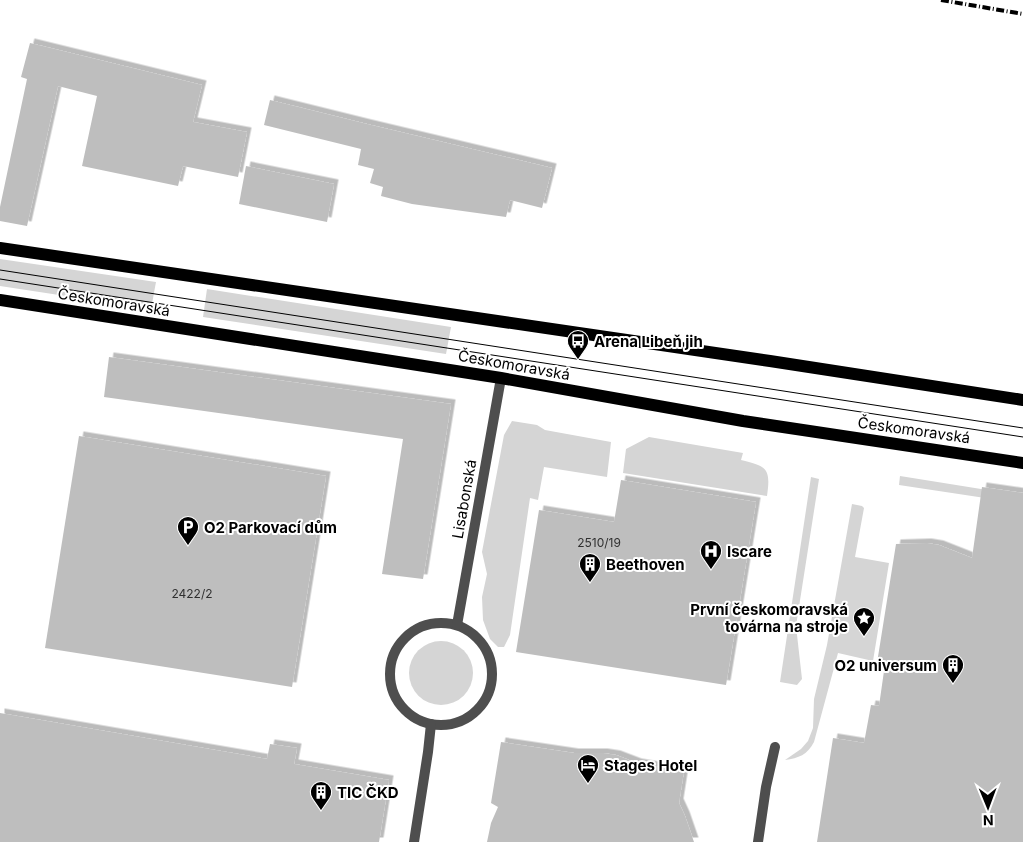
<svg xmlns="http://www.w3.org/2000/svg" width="1023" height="842" font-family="Inter,sans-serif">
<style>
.green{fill:#d5d5d5}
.building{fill:#bebebe;filter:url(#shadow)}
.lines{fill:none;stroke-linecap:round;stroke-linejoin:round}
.minor{stroke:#4e4e4e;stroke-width:10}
.primary{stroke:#000;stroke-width:12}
.tram{stroke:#000;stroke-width:1}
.rail{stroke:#000;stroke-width:4;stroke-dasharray:8 2.5 1 2.5;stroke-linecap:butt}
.labels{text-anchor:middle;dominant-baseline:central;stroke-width:4;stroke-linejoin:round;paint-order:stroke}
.number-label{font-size:12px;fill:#303030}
.street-label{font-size:15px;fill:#000;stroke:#fff}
.poi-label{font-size:15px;font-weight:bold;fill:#000;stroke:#fff;text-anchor:start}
</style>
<defs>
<filter id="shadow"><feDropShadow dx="4.5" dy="-4.5" stdDeviation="0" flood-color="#0004"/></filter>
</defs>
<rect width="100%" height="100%" fill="#fff"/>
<!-- green -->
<g class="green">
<path d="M0 259 156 282 151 309 0 286Z"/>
<path d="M207 289 451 327 446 354 203 317Z"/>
<path d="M512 421 537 425 545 430 611 442 607 477 544 467 538 500 530 498 510 635 504 647H498L490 639 483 620 482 597 487 574 482 552 504 435Z"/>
<path d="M649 437 743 453 741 460C767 466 771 469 767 496L623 473 626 449Z"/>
<path d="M900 476 1006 493 1005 501 899 485Z"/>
<path d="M811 477 819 479 796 626 802 679 797 685 780 682Z"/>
<path d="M852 504 862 506 864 508 855 557 889 563 873 661 838 653 814 742C807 755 799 758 785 760L801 749 808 741 813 728 814 699 827 645Z"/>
<circle cx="441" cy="673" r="32"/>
</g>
<!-- building -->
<g class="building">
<path d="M30 43 202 85 193 122 247 132 238 177 183 166 178 186 82 166 97 96 58 86 27 226 0 221V207L27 79 21 77Z"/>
<path d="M270 100 367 124 552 168 542 208 510 200 506 217 412 204 381 196 383 187 370 183 374 169 358 165 361 149 264 125Z"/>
<path d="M246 166 334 184 327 222 239 204Z"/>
<path d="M109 357 451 404 423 579 382 574 403 439 104 397Z"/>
<path d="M79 436 326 476 292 687 45 648Z"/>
<path d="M621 480 756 502 726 685 516 652 539 510 614 522Z"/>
<path d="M982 487 1023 493V842H817L833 738 864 743 871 705 879 706 885 664 877 663 896 544 927 543 939 545 972 558Z"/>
<path d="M0 713 267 759 270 744 297 748 294 764 389 780 379 842H0Z"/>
<path d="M501 742 574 753H603L616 755 637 763 684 771 679 803 685 816 694 842H487L491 823 498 807 491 803Z"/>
</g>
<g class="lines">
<!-- minor -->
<g class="minor">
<circle cx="441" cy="674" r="51"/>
<path d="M457 625 501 378"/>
<path d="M414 842 428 752 431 724"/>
<path d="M758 842 766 787 775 747"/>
</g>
<!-- primary -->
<g class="primary">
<path d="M0 248 770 361 1023 400"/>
<path d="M0 300 501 378 743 421 1023 463"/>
</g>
<!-- tram -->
<g class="tram">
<path d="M0 270 1023 428"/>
<path d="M0 279 1023 437"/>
</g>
<!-- rail -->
<path class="rail" d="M941 0 1023 14"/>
</g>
<!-- icons -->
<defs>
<g id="bus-pin" transform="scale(1.125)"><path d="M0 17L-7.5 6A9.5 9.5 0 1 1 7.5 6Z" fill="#000" stroke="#fff"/><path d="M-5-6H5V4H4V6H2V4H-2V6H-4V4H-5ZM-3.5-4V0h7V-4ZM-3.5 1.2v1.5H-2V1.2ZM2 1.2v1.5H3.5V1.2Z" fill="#fff"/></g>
<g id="parking-pin" transform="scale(1.125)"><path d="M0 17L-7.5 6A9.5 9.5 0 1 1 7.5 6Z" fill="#000" stroke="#fff"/><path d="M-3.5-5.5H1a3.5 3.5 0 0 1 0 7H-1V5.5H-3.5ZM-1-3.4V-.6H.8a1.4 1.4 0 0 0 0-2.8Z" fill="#fff"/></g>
<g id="hospital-pin" transform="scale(1.125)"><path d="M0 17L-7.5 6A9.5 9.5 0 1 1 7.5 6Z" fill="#000" stroke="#fff"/><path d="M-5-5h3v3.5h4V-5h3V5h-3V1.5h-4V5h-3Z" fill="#fff"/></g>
<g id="building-pin" transform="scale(1.125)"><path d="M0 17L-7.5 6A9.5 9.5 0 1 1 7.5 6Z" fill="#000" stroke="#fff"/><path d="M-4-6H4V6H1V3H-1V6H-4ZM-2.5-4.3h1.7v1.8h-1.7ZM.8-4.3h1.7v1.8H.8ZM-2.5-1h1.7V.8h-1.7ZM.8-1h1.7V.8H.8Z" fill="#fff"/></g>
<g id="sight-pin" transform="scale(1.125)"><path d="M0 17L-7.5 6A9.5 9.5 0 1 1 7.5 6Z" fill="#000" stroke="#fff"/><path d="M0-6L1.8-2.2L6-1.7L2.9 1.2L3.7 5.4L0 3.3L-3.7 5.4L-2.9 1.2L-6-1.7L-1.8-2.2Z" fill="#fff"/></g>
<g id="hotel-pin" transform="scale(1.125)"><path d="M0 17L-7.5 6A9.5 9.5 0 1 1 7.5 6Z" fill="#000" stroke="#fff"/><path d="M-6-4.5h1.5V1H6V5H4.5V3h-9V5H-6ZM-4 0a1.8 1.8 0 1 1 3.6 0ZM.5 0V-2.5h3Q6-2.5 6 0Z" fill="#fff"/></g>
</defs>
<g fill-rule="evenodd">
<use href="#bus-pin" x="578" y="341"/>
<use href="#parking-pin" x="188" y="527"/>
<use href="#hospital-pin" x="711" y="551"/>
<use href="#building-pin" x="590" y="564"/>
<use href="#sight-pin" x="864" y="618"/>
<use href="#building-pin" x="953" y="665"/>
<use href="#hotel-pin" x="588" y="765"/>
<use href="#building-pin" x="321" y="792"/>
</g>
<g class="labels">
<!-- number labels -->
<g class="number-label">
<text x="599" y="542">2510/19</text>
<text x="192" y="593">2422/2</text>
</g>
<!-- street labels -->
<g class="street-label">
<text transform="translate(114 302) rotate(9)">Českomoravská</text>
<text transform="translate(514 365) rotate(10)">Českomoravská</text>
<text transform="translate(914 430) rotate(8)">Českomoravská</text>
<text transform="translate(464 499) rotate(-80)">Lisabonská</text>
</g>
<!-- poi labels -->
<g class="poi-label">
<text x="594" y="341">Arena Libeň jih</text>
<text x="204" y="527">O2 Parkovací dům</text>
<text x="727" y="551">Iscare</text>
<text x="606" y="564">Beethoven</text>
<text x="848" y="609" text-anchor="end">První českomoravská<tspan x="848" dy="17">továrna na stroje</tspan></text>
<text x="937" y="665" text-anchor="end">O2 universum</text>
<text x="604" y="765">Stages Hotel</text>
<text x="337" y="792">TIC ČKD</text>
</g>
</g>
<!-- north arrow -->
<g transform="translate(988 807) rotate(179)" stroke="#ffffff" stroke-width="4" paint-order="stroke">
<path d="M0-4L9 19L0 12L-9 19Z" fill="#000000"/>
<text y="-8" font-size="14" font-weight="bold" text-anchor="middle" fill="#000000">N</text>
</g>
</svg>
